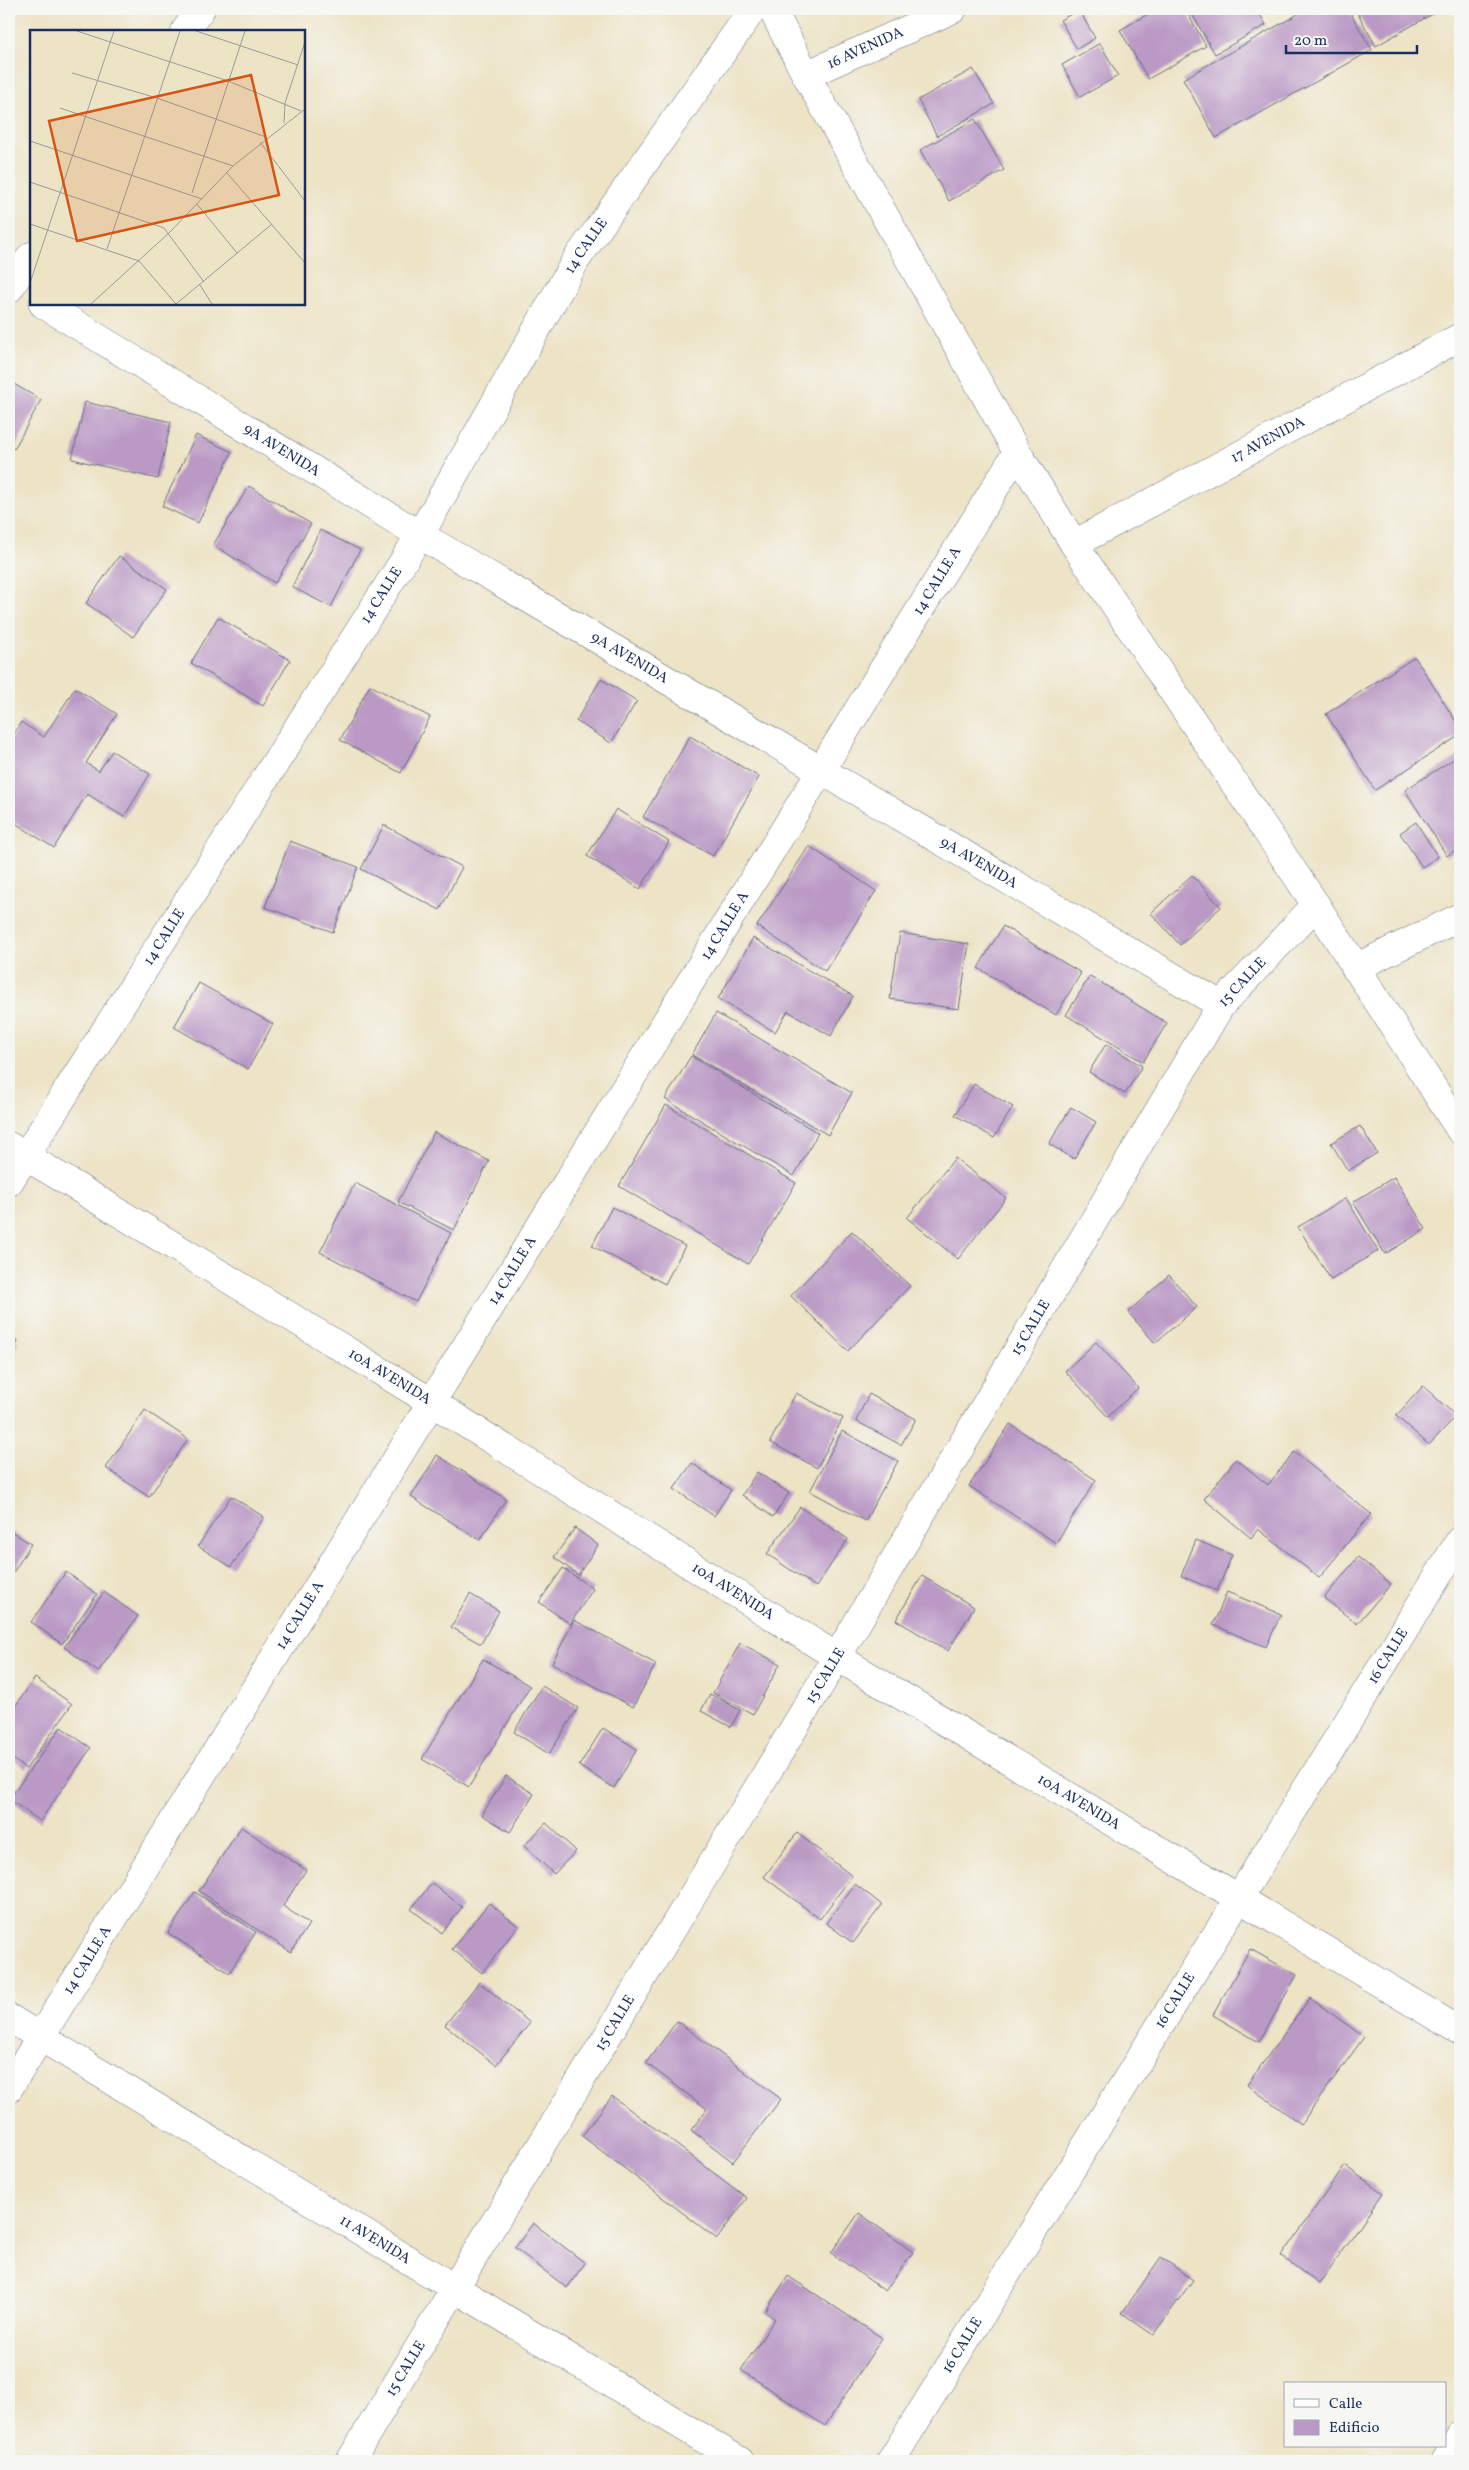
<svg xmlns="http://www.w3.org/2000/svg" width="1469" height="2470" font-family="Vollkorn,serif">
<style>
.building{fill:#ba99c5}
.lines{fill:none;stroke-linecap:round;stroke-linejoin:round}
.street-casing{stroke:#646e82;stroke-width:29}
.secondary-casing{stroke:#646e82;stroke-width:29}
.primary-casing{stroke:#646e82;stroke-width:29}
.street{stroke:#fff;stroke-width:28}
.secondary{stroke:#fff;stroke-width:28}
.primary{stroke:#fff;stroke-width:28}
.labels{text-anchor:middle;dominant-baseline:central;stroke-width:4.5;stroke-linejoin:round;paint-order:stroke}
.street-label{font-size:15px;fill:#1b2f5e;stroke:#f6f6f2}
.inset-road{fill:none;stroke:#999b9c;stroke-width:1}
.view{fill:#d45514;fill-opacity:0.15;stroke:#d45514;stroke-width:2.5}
.inset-edge{fill:none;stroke:#1b2f5e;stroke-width:2.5}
</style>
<rect width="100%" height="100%" fill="#f6f6f2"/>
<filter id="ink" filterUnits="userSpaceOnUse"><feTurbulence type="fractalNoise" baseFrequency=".02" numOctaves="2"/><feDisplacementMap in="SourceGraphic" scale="10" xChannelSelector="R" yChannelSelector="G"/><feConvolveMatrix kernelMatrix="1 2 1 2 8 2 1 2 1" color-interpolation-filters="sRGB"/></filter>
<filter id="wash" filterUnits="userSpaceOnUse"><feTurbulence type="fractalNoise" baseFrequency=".0096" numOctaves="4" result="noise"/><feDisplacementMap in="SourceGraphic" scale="20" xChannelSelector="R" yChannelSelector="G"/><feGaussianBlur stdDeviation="1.12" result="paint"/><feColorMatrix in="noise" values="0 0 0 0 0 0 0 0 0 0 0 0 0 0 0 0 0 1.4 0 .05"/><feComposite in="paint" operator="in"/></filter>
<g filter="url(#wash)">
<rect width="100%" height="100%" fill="#ede3c5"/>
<g id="blocks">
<!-- building -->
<g class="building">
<path d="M1157 9H1185L1206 46 1148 79 1120 30Z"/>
<path d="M1189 9H1257L1266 25 1215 54Z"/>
<path d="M1307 9H1348L1372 50 1216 138 1183 79Z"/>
<path d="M1355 9H1441L1376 46Z"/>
<path d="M1079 10 1095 38 1077 49 1060 20Z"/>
<path d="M1100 43 1118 76 1080 97 1062 65Z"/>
<path d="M973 69 994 104 937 136 918 100Z"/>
<path d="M975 119 1004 170 949 201 920 150Z"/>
<path d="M9 381 41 400 14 449 9 446Z"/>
<path d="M85 402 171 422 158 479 72 459Z"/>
<path d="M196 435 232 452 198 523 162 506Z"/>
<path d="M249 486 311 524 275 583 213 545Z"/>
<path d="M320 530 360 550 331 607 292 587Z"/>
<path d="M119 556 167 589 133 637 86 603Z"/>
<path d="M218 617 290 660 263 706 191 663Z"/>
<path d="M1415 657 1460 728V735L1375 790 1326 714Z"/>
<path d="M601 679 637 701 611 743 576 721Z"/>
<path d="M370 685 430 717 401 773 340 740Z"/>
<path d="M75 688 117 714 86 763 99 771 112 751 150 774 124 817 87 794 54 848 9 819V742L21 722 44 737Z"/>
<path d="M690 736 759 777 713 856 643 817Z"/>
<path d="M1460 755V847L1447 856 1405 790Z"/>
<path d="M616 809 669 842 640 889 587 856Z"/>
<path d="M1416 822 1438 857 1422 867 1400 833Z"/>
<path d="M384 825 462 867 440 910 361 869Z"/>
<path d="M290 841 358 867 333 932 265 907Z"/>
<path d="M809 846 876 891 825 971 757 926Z"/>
<path d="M1192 875 1221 907 1180 945 1151 913Z"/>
<path d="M1003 926 1081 973 1056 1015 978 968Z"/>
<path d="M900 933 969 944 959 1009 890 999Z"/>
<path d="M753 938 853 996 831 1036 788 1011 775 1032 718 999Z"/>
<path d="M1090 976 1167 1023 1143 1062 1066 1015Z"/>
<path d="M199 983 273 1024 248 1069 174 1027Z"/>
<path d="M716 1013 852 1093 828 1135 692 1055Z"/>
<path d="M1106 1044 1142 1066 1125 1094 1089 1072Z"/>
<path d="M691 1056 818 1133 794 1176 665 1099Z"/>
<path d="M974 1084 1013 1107 994 1138 955 1115Z"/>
<path d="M666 1105 796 1183 748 1264 619 1186Z"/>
<path d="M1071 1107 1096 1122 1074 1159 1049 1144Z"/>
<path d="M1360 1126 1377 1153 1348 1171 1331 1143Z"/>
<path d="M434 1132 489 1161 454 1230 398 1202Z"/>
<path d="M955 1158 1006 1198 958 1259 907 1218Z"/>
<path d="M1394 1177 1426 1229 1385 1254 1353 1202Z"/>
<path d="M355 1183 451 1233 416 1302 320 1252Z"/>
<path d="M1346 1198 1378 1251 1331 1280 1298 1227Z"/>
<path d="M612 1207 685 1246 665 1284 592 1246Z"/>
<path d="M852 1231 910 1286 848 1351 791 1296Z"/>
<path d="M1169 1275 1197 1307 1155 1343 1128 1312Z"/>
<path d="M9 1336 18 1342 9 1359Z"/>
<path d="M1096 1342 1138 1388 1108 1417 1065 1371Z"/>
<path d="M1423 1386 1456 1416 1429 1445 1396 1416Z"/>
<path d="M796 1393 843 1418 817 1468 770 1442Z"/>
<path d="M869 1394 916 1419 901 1445 856 1421Z"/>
<path d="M145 1410 188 1439 149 1497 106 1468Z"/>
<path d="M1010 1424 1096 1480 1056 1543 969 1486Z"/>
<path d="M842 1431 898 1461 865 1521 810 1491Z"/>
<path d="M1294 1452 1371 1514 1319 1578 1258 1529 1251 1538 1204 1499 1236 1459 1268 1485Z"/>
<path d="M437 1455 506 1499 480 1540 411 1497Z"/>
<path d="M692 1463 731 1490 714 1516 674 1489Z"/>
<path d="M757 1472 789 1493 773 1517 742 1495Z"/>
<path d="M231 1496 264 1517 231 1567 198 1546Z"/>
<path d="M800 1507 848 1539 816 1587 767 1554Z"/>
<path d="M575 1528 598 1545 578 1575 554 1557Z"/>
<path d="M9 1530 31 1544 9 1579Z"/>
<path d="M1196 1540 1232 1555 1217 1591 1181 1576Z"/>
<path d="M1358 1557 1391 1584 1357 1624 1324 1598Z"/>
<path d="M563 1568 593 1589 570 1624 539 1602Z"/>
<path d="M66 1572 97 1594 62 1644 31 1622Z"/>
<path d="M922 1576 974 1607 948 1651 896 1620Z"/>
<path d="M104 1592 138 1616 98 1672 64 1647Z"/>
<path d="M1227 1592 1281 1614 1266 1647 1213 1625Z"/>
<path d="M470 1594 499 1611 481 1644 451 1627Z"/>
<path d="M574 1620 656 1664 633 1707 552 1663Z"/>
<path d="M740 1643 780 1664 753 1714 713 1693Z"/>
<path d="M483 1659 530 1686 469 1787 422 1759Z"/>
<path d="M35 1678 72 1704 26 1769 9 1756V1715Z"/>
<path d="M542 1686 578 1708 549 1754 514 1732Z"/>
<path d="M710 1694 740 1710 731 1727 701 1711Z"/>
<path d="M61 1727 91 1748 40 1821 9 1799Z"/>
<path d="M603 1728 637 1749 614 1788 579 1766Z"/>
<path d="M506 1776 534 1794 510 1832 482 1815Z"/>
<path d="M546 1823 576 1851 554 1874 524 1846Z"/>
<path d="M241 1827 306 1870 283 1906 309 1924 291 1952 199 1891Z"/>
<path d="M797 1833 852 1876 820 1919 764 1877Z"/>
<path d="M432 1883 462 1907 442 1933 411 1909Z"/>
<path d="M855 1884 882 1905 853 1943 826 1923Z"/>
<path d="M195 1892 256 1932 229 1973 168 1933Z"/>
<path d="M489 1903 518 1926 482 1973 452 1949Z"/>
<path d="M1250 1949 1297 1975 1259 2042 1213 2015Z"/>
<path d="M479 1982 530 2023 496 2065 445 2025Z"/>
<path d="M1310 1998 1364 2037 1301 2124 1247 2085Z"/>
<path d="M677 2021 781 2099 733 2162 691 2130 707 2109 646 2063Z"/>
<path d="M612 2096 747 2198 717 2239 582 2136Z"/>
<path d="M1345 2166 1383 2193 1319 2284 1281 2256Z"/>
<path d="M859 2213 913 2252 885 2291 831 2253Z"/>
<path d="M533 2223 585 2263 567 2288 515 2248Z"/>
<path d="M1161 2257 1193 2280 1153 2335 1122 2313Z"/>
<path d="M788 2276 882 2338 825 2426 741 2370 775 2319 765 2312Z"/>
</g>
</g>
</g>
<g filter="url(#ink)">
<use href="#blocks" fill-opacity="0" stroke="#646e82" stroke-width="1"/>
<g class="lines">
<!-- street casing -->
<g class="street-casing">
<g id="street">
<path d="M185 31 201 9"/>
<path id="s1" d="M806 75 953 9"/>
<path d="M9 289 31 256"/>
<path id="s2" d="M43 304 420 535 1221 1005"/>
<path id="s3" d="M1074 544 1460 337"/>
<path d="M1355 968 1460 917"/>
<path id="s4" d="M9 1146 433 1403 837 1657 1460 2031"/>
<path id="s5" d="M9 1182 420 535 576 260 753 9"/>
<path id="s6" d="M9 2088 1017 452"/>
<path id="s7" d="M350 2461 837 1657 1221 1005 1316 905"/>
<path id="s8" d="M891 2461 1460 1540"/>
<path d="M1445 2461 1460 2436"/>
</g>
</g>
<!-- secondary casing -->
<g class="secondary-casing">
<g id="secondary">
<path id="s9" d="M9 2018 740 2461"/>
</g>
</g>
<!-- primary casing -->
<g class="primary-casing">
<path id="primary" d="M772 9 806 75 1017 452 1074 544 1316 905 1460 1130"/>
</g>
<!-- street -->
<use href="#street" class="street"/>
<!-- secondary -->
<use href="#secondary" class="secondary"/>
<!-- primary -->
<use href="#primary" class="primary"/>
</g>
</g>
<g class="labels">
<!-- street labels -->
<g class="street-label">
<text stroke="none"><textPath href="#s1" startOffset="65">16 AVENIDA</textPath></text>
<text stroke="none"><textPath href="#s5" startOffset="1100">14 CALLE</textPath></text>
<text stroke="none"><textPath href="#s3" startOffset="220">17 AVENIDA</textPath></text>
<text stroke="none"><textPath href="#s2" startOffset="280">9A AVENIDA</textPath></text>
<text stroke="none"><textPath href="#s6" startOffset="1770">14 CALLE A</textPath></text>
<text stroke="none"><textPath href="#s5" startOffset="695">14 CALLE</textPath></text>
<text stroke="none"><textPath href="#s2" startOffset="685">9A AVENIDA</textPath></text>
<text stroke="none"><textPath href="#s2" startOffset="1090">9A AVENIDA</textPath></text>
<text stroke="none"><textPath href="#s6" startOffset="1365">14 CALLE A</textPath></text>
<text stroke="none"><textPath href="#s5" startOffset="290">14 CALLE</textPath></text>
<text stroke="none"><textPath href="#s7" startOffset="1728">15 CALLE</textPath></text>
<text stroke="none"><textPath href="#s6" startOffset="960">14 CALLE A</textPath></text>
<text stroke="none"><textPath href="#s7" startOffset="1322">15 CALLE</textPath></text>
<text stroke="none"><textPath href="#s4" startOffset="445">10A AVENIDA</textPath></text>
<text stroke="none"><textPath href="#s4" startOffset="850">10A AVENIDA</textPath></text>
<text stroke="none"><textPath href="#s6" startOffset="555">14 CALLE A</textPath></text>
<text stroke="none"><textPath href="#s8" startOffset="946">16 CALLE</textPath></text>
<text stroke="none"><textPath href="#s7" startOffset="918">15 CALLE</textPath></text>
<text stroke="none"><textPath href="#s4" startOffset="1255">10A AVENIDA</textPath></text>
<text stroke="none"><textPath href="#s6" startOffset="150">14 CALLE A</textPath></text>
<text stroke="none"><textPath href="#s8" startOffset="541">16 CALLE</textPath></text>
<text stroke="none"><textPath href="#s7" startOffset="512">15 CALLE</textPath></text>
<text stroke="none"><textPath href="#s9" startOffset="428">11 AVENIDA</textPath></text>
<text stroke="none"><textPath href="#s8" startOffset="136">16 CALLE</textPath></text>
<text stroke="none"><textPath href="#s7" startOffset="108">15 CALLE</textPath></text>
</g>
</g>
<!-- overview -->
<g transform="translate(30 30)">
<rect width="275" height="275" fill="#ede3c5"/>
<path class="inset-road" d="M47 1 198 51 271 81M166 1 268 35M42 43 127 68 236 107M30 78 203 136M254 93 255 73 275 12M0 111 172 169M230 112 275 171M197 143 275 233M0 152 134 198 174 252M162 163 215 1M167 174 207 223M0 194 109 231 146 274M77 219 150 1M0 253 84 1M170 255 182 274M61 274 140 202 203 136 275 79M146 274 242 194"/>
<path class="view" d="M221 45 249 165 47 211 19 91Z"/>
<rect width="275" height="275" class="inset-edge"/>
</g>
<!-- margin -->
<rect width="1469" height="2470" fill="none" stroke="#f6f6f2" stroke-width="30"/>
<!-- legend -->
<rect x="1284" y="2382" width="162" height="65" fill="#f6f6f2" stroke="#9ea6b7"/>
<rect x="1294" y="2399" width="25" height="8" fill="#ffffff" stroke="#9ea6b7"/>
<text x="1329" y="2408" font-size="15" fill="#1b2f5e">Calle</text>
<rect x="1294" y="2420" width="25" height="15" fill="#ba99c5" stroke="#9ea6b7"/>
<text x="1329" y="2432" font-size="15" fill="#1b2f5e">Edificio</text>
<!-- scale -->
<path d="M1286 45v8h131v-8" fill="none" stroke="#1b2f5e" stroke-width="2.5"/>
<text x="1294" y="45" font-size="15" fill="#1b2f5e" stroke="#f6f6f2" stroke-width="4" paint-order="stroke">20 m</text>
</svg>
